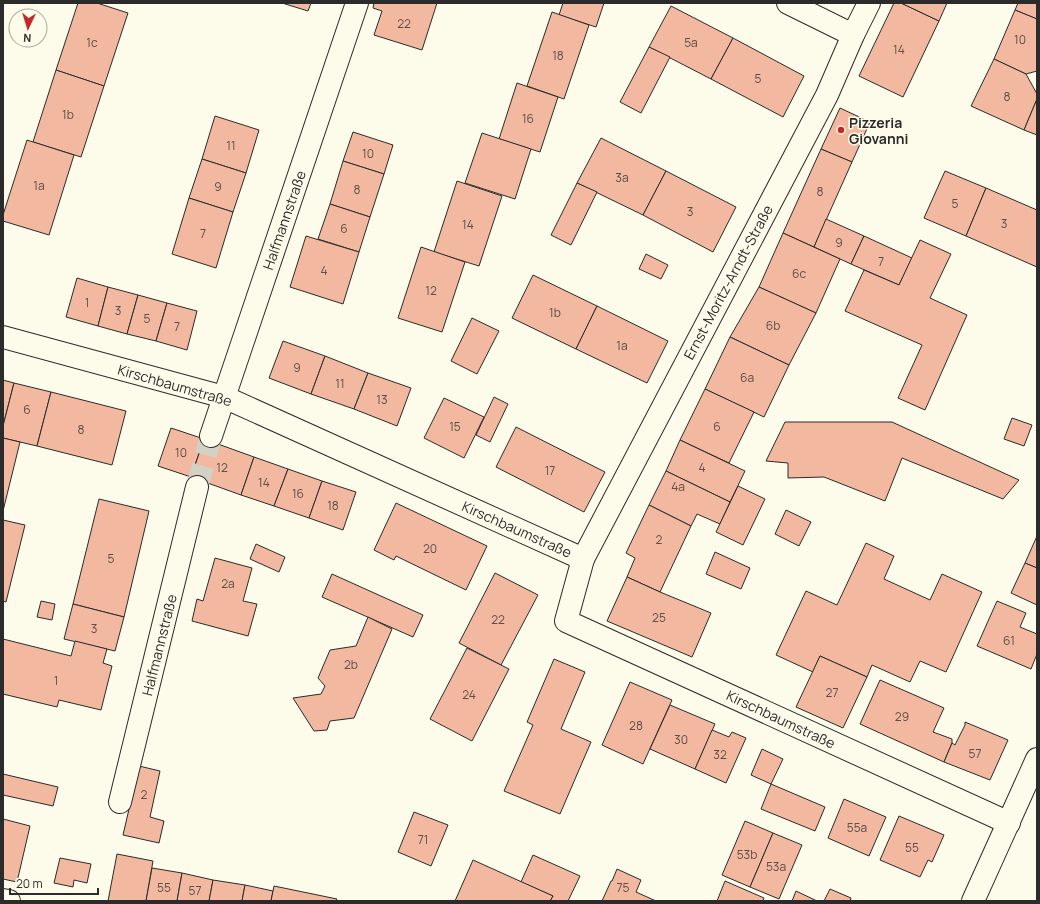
<svg xmlns="http://www.w3.org/2000/svg" width="1040" height="904" font-family="Manrope,sans-serif">
<style>
.building{fill:#f2b8a0;stroke:#2b2b2b}
.lines{fill:none;stroke-linecap:round;stroke-linejoin:round}
.minor-tunnel{stroke:#d3d1c4;stroke-width:22;stroke-dasharray:22 11;stroke-linecap:butt}
.minor-casing{stroke:#2b2b2b;stroke-width:24}
.major-casing{stroke:#2b2b2b;stroke-width:24}
.minor{stroke:#fdfbea;stroke-width:22}
.major{stroke:#fdfbea;stroke-width:22}
.poi-dot{fill:#c62828;stroke:#fdfbea;stroke-width:1.5}
.labels{text-anchor:middle;dominant-baseline:central;stroke-width:3;stroke-linejoin:round;paint-order:stroke}
.number-label{font-size:12px;fill:#5d4e48}
.poi-label{font-size:14px;font-weight:bold;fill:#2b2b2b;stroke:#fdfbea;text-anchor:start}
.street-label{font-size:14px;fill:#2b2b2b;stroke:#fdfbea}
</style>
<rect width="100%" height="100%" fill="#fdfbea"/>
<!-- building -->
<g class="building">
<path d="M78 3H97L128 13 104 86 56 70Z"/>
<path d="M282 3H311L308 11Z"/>
<path d="M374 3H437L422 50 374 35 382 11 373 8Z"/>
<path d="M563 3H604L596 27 559 15Z"/>
<path d="M894 3H901L939 21 903 97 859 76Z"/>
<path d="M901 3H947L939 21Z"/>
<path d="M1018 3H1037V19L1015 10Z"/>
<path d="M671 6 733 38 711 79 649 47Z"/>
<path d="M1015 10 1037 19V71L1026 74 994 59Z"/>
<path d="M552 12 589 25 564 99 527 86Z"/>
<path d="M733 38 804 76 783 117 711 79Z"/>
<path d="M649 47 670 57 641 113 620 102Z"/>
<path d="M994 59 1026 74 1037 94V99L1024 130 971 106Z"/>
<path d="M56 70 104 86 81 157 33 142Z"/>
<path d="M517 83 558 97 540 152 499 139Z"/>
<path d="M1037 99V135L1024 130Z"/>
<path d="M840 108 870 122 852 162 821 149Z"/>
<path d="M215 116 259 130 246 173 202 159Z"/>
<path d="M353 132 393 145 384 174 343 161Z"/>
<path d="M482 133 531 149 515 199 465 183Z"/>
<path d="M601 138 666 171 643 215 577 183Z"/>
<path d="M27 140 74 155 49 235 3 221V215Z"/>
<path d="M821 149 852 162 814 247 783 233Z"/>
<path d="M202 159 246 173 233 212 189 198Z"/>
<path d="M343 161 384 174 370 217 330 204Z"/>
<path d="M666 171 736 207 713 252 643 215Z"/>
<path d="M945 171 986 188 966 236 924 218Z"/>
<path d="M457 181 502 196 479 266 434 252Z"/>
<path d="M577 183 597 192 571 245 551 235Z"/>
<path d="M986 188 1037 210V267L966 236Z"/>
<path d="M189 198 233 212 216 268 172 254Z"/>
<path d="M330 204 370 217 359 252 318 239Z"/>
<path d="M826 219 864 236 851 264 814 247Z"/>
<path d="M783 233 840 259 816 313 759 287Z"/>
<path d="M306 236 359 252 343 304 290 287Z"/>
<path d="M864 236 912 258 899 285 851 264Z"/>
<path d="M920 240 951 254 930 298 967 315 925 410 898 398 922 345 845 311 864 270 899 285Z"/>
<path d="M421 247 465 262 442 332 398 318Z"/>
<path d="M646 254 668 265 661 279 639 269Z"/>
<path d="M533 275 597 306 576 349 512 318Z"/>
<path d="M77 278 108 287 98 326 66 317Z"/>
<path d="M108 287 138 295 127 334 98 326Z"/>
<path d="M759 287 816 313 789 365 730 337Z"/>
<path d="M138 295 167 303 156 341 127 334Z"/>
<path d="M167 303 197 311 187 350 156 341Z"/>
<path d="M597 306 668 341 647 383 576 349Z"/>
<path d="M472 318 499 331 477 374 451 361Z"/>
<path d="M730 337 789 365 764 417 705 389Z"/>
<path d="M283 341 325 356 311 394 269 378Z"/>
<path d="M325 356 368 373 354 409 311 394Z"/>
<path d="M368 373 411 388 397 426 354 409Z"/>
<path d="M3 380 14 383 3 426Z"/>
<path d="M14 383 51 392 37 446 3 438V426Z"/>
<path d="M705 389 754 412 729 463 680 440Z"/>
<path d="M51 392 126 411 112 465 37 446Z"/>
<path d="M494 397 508 404 490 442 476 435Z"/>
<path d="M444 398 484 417 464 458 424 438Z"/>
<path d="M1012 418 1032 425 1024 446 1004 439Z"/>
<path d="M785 422H892L1019 480 1003 499 902 458 885 501 824 477 788 478V463L766 461Z"/>
<path d="M516 427 605 472 584 512 496 467Z"/>
<path d="M171 428 204 439 191 477 158 466Z"/>
<path d="M3 438 20 442 3 511Z"/>
<path d="M204 439 254 457 241 495 191 477Z"/>
<path d="M680 440 745 471 730 502 666 471Z"/>
<path d="M254 457 288 469 274 506 241 495Z"/>
<path d="M288 469 322 481 309 518 274 506Z"/>
<path d="M666 471 730 502 720 524 697 514 691 526 649 505Z"/>
<path d="M322 481 356 492 343 530 309 518Z"/>
<path d="M738 486 765 499 743 545 716 532Z"/>
<path d="M99 499 149 511 124 617 73 604Z"/>
<path d="M396 503 487 546 466 590 396 556 394 560 374 550Z"/>
<path d="M649 505 691 526 660 592 627 577 635 558 626 553Z"/>
<path d="M786 510 811 522 799 546 775 534Z"/>
<path d="M3 520 25 525 6 602 3 601Z"/>
<path d="M1037 536V568L1025 563Z"/>
<path d="M866 543 894 556 884 579 930 600 942 574 982 592 946 672 920 661 910 682 872 665 867 677 820 656 813 672 776 655 806 591 837 605Z"/>
<path d="M256 544 285 557 279 572 250 559Z"/>
<path d="M715 552 750 568 741 589 706 574Z"/>
<path d="M215 558 252 568 243 601 257 604 248 636 192 621 197 599 203 601Z"/>
<path d="M1025 563 1037 568V605L1011 593Z"/>
<path d="M495 573 538 595 501 665 459 643Z"/>
<path d="M332 574 423 615 413 637 322 597Z"/>
<path d="M627 577 660 592 711 613 692 657 607 621Z"/>
<path d="M41 601 55 604 52 620 37 617Z"/>
<path d="M997 601 1026 613 1020 627 1037 634V654L1031 669 977 646Z"/>
<path d="M73 604 124 617 115 651 64 639Z"/>
<path d="M368 617 392 629 354 718 330 721 327 730 314 731 293 698 321 694 325 686 318 678 330 650 356 646Z"/>
<path d="M3 639 71 656 75 641 107 649 103 663 112 666 101 710 59 700 57 707 3 694Z"/>
<path d="M467 648 509 669 472 741 430 719Z"/>
<path d="M820 656 867 677 843 728 796 707Z"/>
<path d="M554 659 585 672 561 729 591 742 560 814 504 791 533 725 527 722Z"/>
<path d="M880 680 944 708 933 732 952 739V743L944 762 860 724Z"/>
<path d="M630 682 672 700 643 764 602 745Z"/>
<path d="M670 705 715 724 695 769 650 749Z"/>
<path d="M965 722 1008 740 990 780 944 762 952 743 955 745 965 725Z"/>
<path d="M712 730 729 737 732 732 746 738 726 783 695 769Z"/>
<path d="M762 749 783 759 771 784 751 775Z"/>
<path d="M139 766 160 771 150 817 164 821 159 843 123 835Z"/>
<path d="M3 774 58 787 53 806 3 795Z"/>
<path d="M771 784 825 807 815 831 761 809Z"/>
<path d="M844 799 886 817 869 856 828 838Z"/>
<path d="M414 812 448 825 431 866 398 852Z"/>
<path d="M899 816 944 835 932 862 928 860 920 877 880 860Z"/>
<path d="M3 819 30 826 17 882 3 879Z"/>
<path d="M745 821 773 833 750 887 722 875Z"/>
<path d="M773 833 802 845 779 899 750 887Z"/>
<path d="M117 854 153 861 146 901H108Z"/>
<path d="M533 855 580 876 568 901H550L553 896 521 882Z"/>
<path d="M60 858 91 864 87 883 74 880 73 887 54 883Z"/>
<path d="M473 860 553 896 550 901H455Z"/>
<path d="M152 868 182 873 177 901H146Z"/>
<path d="M617 869 641 880 636 892 656 901H602L611 881H612Z"/>
<path d="M182 873 213 880 209 901H177Z"/>
<path d="M213 880 245 885 242 901H209Z"/>
<path d="M725 881 764 898 763 901H717Z"/>
<path d="M245 885 273 891 271 901H242Z"/>
<path d="M274 886 337 899 336 901H271Z"/>
<path d="M830 889 851 898 850 901H824Z"/>
<path d="M796 891 817 901H792Z"/>
</g>
<g class="lines">
<!-- minor-tunnel -->
<path class="minor-tunnel" d="M197 487 211 436"/>
<!-- minor casing -->
<g class="minor-casing">
<g id="minor">
<path d="M788 3 853 35"/>
<path d="M3 337 224 397 583 559 566 621 1009 823"/>
<path d="M211 436 357 3"/>
<path d="M583 559 827 95 853 35 869 3"/>
<path d="M120 802 197 487"/>
<path d="M3 900 9 901"/>
</g>
</g>
<!-- major casing -->
<g class="major-casing">
<path id="major" d="M973 901 1037 759"/>
</g>
<!-- minor -->
<use href="#minor" class="minor"/>
<!-- major -->
<use href="#major" class="major"/>
</g>
<!-- markers -->
<circle class="poi-dot" cx="841" cy="130" r="4"/>
<g class="labels">
<!-- number labels -->
<g class="number-label">
<text x="404" y="23">22</text>
<text x="1020" y="39">10</text>
<text x="92" y="42">1c</text>
<text x="691" y="42">5a</text>
<text x="899" y="49">14</text>
<text x="558" y="55">18</text>
<text x="758" y="78">5</text>
<text x="1007" y="96">8</text>
<text x="68" y="114">1b</text>
<text x="528" y="118">16</text>
<text x="231" y="145">11</text>
<text x="368" y="153">10</text>
<text x="622" y="177">3a</text>
<text x="39" y="185">1a</text>
<text x="218" y="186">9</text>
<text x="357" y="189">8</text>
<text x="820" y="191">8</text>
<text x="955" y="203">5</text>
<text x="690" y="211">3</text>
<text x="1004" y="223">3</text>
<text x="468" y="224">14</text>
<text x="344" y="228">6</text>
<text x="203" y="233">7</text>
<text x="839" y="242">9</text>
<text x="881" y="261">7</text>
<text x="324" y="270">4</text>
<text x="799" y="273">6c</text>
<text x="431" y="290">12</text>
<text x="87" y="302">1</text>
<text x="118" y="310">3</text>
<text x="555" y="312">1b</text>
<text x="147" y="318">5</text>
<text x="773" y="325">6b</text>
<text x="177" y="326">7</text>
<text x="622" y="345">1a</text>
<text x="297" y="367">9</text>
<text x="747" y="377">6a</text>
<text x="340" y="383">11</text>
<text x="382" y="399">13</text>
<text x="27" y="409">6</text>
<text x="455" y="426">15</text>
<text x="717" y="426">6</text>
<text x="81" y="429">8</text>
<text x="181" y="452">10</text>
<text x="222" y="467">12</text>
<text x="702" y="467">4</text>
<text x="550" y="470">17</text>
<text x="264" y="482">14</text>
<text x="678" y="486">4a</text>
<text x="298" y="493">16</text>
<text x="333" y="505">18</text>
<text x="659" y="539">2</text>
<text x="430" y="548">20</text>
<text x="111" y="558">5</text>
<text x="228" y="583">2a</text>
<text x="659" y="617">25</text>
<text x="498" y="619">22</text>
<text x="94" y="628">3</text>
<text x="1009" y="640">61</text>
<text x="351" y="664">2b</text>
<text x="56" y="680">1</text>
<text x="832" y="692">27</text>
<text x="469" y="694">24</text>
<text x="902" y="716">29</text>
<text x="636" y="725">28</text>
<text x="681" y="739">30</text>
<text x="975" y="753">57</text>
<text x="720" y="754">32</text>
<text x="144" y="794">2</text>
<text x="857" y="827">55a</text>
<text x="423" y="839">71</text>
<text x="912" y="847">55</text>
<text x="747" y="854">53b</text>
<text x="776" y="866">53a</text>
<text x="164" y="887">55</text>
<text x="623" y="887">75</text>
<text x="195" y="890">57</text>
</g>
<!-- poi labels -->
<g class="poi-label">
<text x="849" y="122">Pizzeria<tspan x="849" dy="16">Giovanni</tspan></text>
</g>
<!-- street labels -->
<g class="street-label">
<text transform="translate(284 220) rotate(-71)">Halfmannstraße</text>
<text transform="translate(728 282) rotate(-62)">Ernst-Moritz-Arndt-Straße</text>
<text transform="translate(175 385) rotate(16)">Kirschbaumstraße</text>
<text transform="translate(517 529) rotate(24)">Kirschbaumstraße</text>
<text transform="translate(159 645) rotate(-76)">Halfmannstraße</text>
<text transform="translate(781 719) rotate(25)">Kirschbaumstraße</text>
</g>
</g>
<!-- border -->
<rect width="1040" height="904" fill="none" stroke="#2b2b2b" stroke-width="8"/>
<!-- north arrow -->
<g transform="translate(28 28) rotate(184)"><circle r="19" fill="#fdfbea" stroke="#a9a89e"/>
<path d="M0-3L7 15L0 10L-7 15Z" fill="#c62828"/>
<text y="-6" font-size="11" font-weight="bold" text-anchor="middle" fill="#2b2b2b">N</text>
</g>
<!-- scale -->
<path d="M10 888v6h88v-6" fill="none" stroke="#2b2b2b" stroke-width="2"/>
<text x="16" y="888" font-size="12" fill="#2b2b2b" stroke="#fdfbea" stroke-width="3" paint-order="stroke">20 m</text>
</svg>
